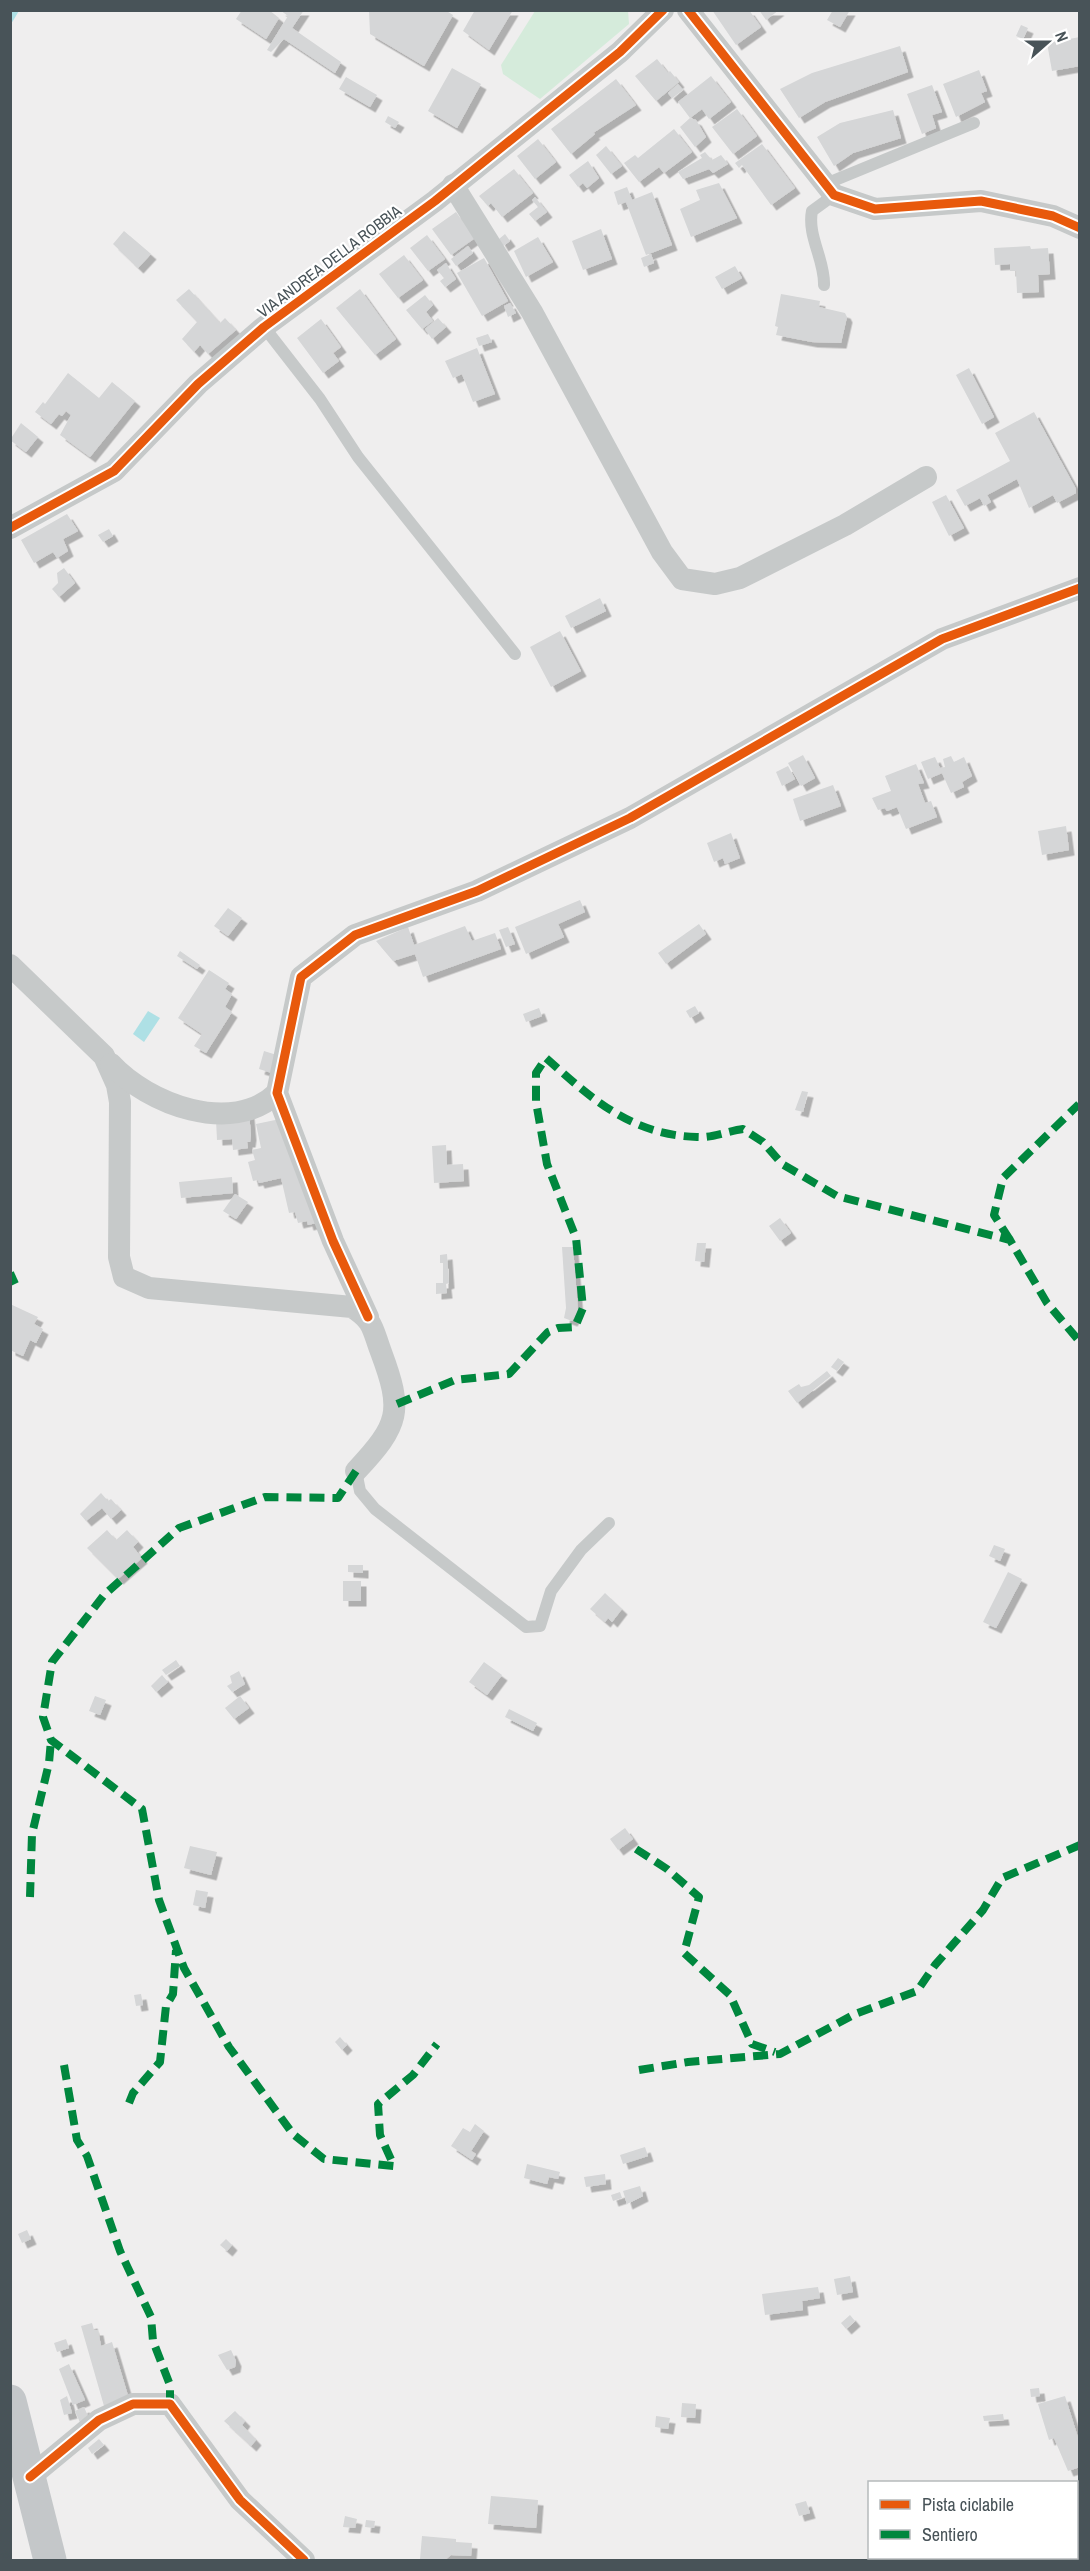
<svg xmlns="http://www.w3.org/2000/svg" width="1090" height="2571" font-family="'Archivo Narrow',sans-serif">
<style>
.green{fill:#d5ebdb}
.water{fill:#aee0e5}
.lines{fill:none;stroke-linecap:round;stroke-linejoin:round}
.stream{stroke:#aee0e5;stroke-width:6}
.building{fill:#d5d6d7;filter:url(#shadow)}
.service{stroke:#c6c9c9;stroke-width:12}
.minor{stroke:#c6c9c9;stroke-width:22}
.primary{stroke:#c4c7c9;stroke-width:33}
.quiet{stroke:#00873e;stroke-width:8;stroke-dasharray:15 8;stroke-linecap:butt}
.cycleway-casing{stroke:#fff;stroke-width:13}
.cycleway{stroke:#e8590c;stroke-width:9}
.labels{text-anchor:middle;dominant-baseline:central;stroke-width:4.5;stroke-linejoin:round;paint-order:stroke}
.street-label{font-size:16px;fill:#485358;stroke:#fff}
</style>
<defs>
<filter id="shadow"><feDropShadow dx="5.5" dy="5.5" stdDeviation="0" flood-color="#0004"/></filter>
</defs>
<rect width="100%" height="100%" fill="#efeeee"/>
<!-- green -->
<path class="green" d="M628 10 629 24 540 99 503 74 501 65 535 11Z"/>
<!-- water -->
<path class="water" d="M148 1011 160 1018 144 1042 133 1034Z"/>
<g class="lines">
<!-- stream -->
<path class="stream" d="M10 20 16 10"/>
</g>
<!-- building -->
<g class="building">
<path d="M242 10H269L279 18 266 39 236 19Z"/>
<path d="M280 10H304L292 28 341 62 335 73 284 39 271 52 267 50 288 16Z"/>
<path d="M369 10H445L453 15 424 66 370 34Z"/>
<path d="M475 10H513L489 50 463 31Z"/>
<path d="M712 10H749L761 27 736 45Z"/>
<path d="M759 10H779L766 20Z"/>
<path d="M833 10H850L840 27 827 20Z"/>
<path d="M1021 25 1028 28 1023 39 1016 36Z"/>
<path d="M1080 37V66L1052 71 1047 43Z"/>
<path d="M900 46 908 72 825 102 799 118 780 89 812 73Z"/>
<path d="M657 59 668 73 670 71 679 82 656 101 635 76Z"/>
<path d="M452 68 481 84 457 128 428 111Z"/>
<path d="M979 70 987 91 981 93 985 102 956 117 943 84Z"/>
<path d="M711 76 731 102 709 119 702 109 690 118 678 102Z"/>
<path d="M346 77 377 95 370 107 339 89Z"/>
<path d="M616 79 636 105 593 133 595 134 571 154 551 129Z"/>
<path d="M678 84 683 90 672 98 668 93Z"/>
<path d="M932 85 942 112 932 115 936 128 922 134 907 94Z"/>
<path d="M737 109 757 136 733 154 712 127Z"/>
<path d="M893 110 901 138 853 153 834 166 817 137 840 123Z"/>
<path d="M388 116 399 122 395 128 385 122Z"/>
<path d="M690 118 696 120 706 137 695 147 680 127Z"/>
<path d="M674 129 692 152 664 173 659 167 639 182 624 163 635 155 638 158Z"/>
<path d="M538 139 556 162 535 179 517 156Z"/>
<path d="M762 144 795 188 771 205 742 165 739 168 735 163Z"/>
<path d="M606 146 622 166 611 174 596 155Z"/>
<path d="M705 152 712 160 721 155 728 164 713 173 709 169 683 179 678 172 702 158 700 155Z"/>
<path d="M588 161 599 178 587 188 583 183 578 187 569 175Z"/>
<path d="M514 169 533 193 502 217 491 203 488 206 479 196Z"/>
<path d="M719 183 737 218 691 237 680 209 700 200 696 190Z"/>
<path d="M627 187 632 200 652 192 672 245 646 255 626 202 618 205 614 192Z"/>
<path d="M535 197 547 212 535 221 529 214 538 207 532 200Z"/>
<path d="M456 212 475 238 451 255 432 229Z"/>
<path d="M601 229 612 259 583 270 572 241Z"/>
<path d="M124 231 151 254 138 268 113 244Z"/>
<path d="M505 234 510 241 503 246 499 239Z"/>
<path d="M427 235 445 259 428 271 410 248Z"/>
<path d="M538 237 553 262 526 277 514 251Z"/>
<path d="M468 246 473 253 456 266 451 259Z"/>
<path d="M1030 246 1031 249 1048 248 1050 274 1038 275 1039 292 1017 293 1016 271H1010V264L995 265 994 248Z"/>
<path d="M651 254 654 263 644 267 641 258Z"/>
<path d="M404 255 423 280 398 298 379 274Z"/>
<path d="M484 258 508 301 482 316 457 273Z"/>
<path d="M446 263 456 279 445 287 440 281 444 278 437 270Z"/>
<path d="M735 266 742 278 722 289 715 277Z"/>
<path d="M189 289 220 323 225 318 236 330 208 354 200 345 194 352 182 339 197 322 176 300Z"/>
<path d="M360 289 396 339 375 355 336 308Z"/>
<path d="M781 294 820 301 819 307 845 313 847 317 841 343 812 342 776 335 778 327 775 326Z"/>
<path d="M425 295 433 305 426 312 433 321 422 329 406 310Z"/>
<path d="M510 303 516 313 508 317 504 306Z"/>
<path d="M438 318 446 327 432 339 425 329Z"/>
<path d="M321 319 341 347 333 353 339 361 323 373 297 338Z"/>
<path d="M488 334 492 342 479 346 476 338Z"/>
<path d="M477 348 495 394 473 402 462 374 453 378 445 361Z"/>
<path d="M969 368 994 417 982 424 956 375Z"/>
<path d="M68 373 99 398 112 382 135 401 90 457 60 435 71 415 66 411 62 416 59 414 51 424 35 412 43 402 45 404Z"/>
<path d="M1034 412 1076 489V493L1057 503 1053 495 1029 508 1017 479 987 495 991 502 984 506 980 498 965 506 956 490 1010 461 995 433Z"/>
<path d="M21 423 38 437 26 452 10 440Z"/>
<path d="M946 495 964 528 949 536 932 502Z"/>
<path d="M67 514 78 531 63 539 68 551 57 558 53 552 34 563 21 540Z"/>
<path d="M109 529 113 536 103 542 98 535Z"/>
<path d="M64 568 75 583 59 597 52 589 58 583 57 573Z"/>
<path d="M600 598 606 611 571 628 565 616Z"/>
<path d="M560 631 581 671 551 687 530 647Z"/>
<path d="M803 755 815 778 801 786 788 763Z"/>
<path d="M951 756 954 762 964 757 972 776 962 782 964 787 951 793 942 773 928 779 921 762 935 757 940 768 945 767 943 759Z"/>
<path d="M916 764 924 783 918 784 925 803 931 801 937 817 906 829 897 807 887 811 885 808 878 810 872 798 891 791 885 776Z"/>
<path d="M788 766 795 779 782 786 776 772Z"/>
<path d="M833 785 841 806 800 821 793 799Z"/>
<path d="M1066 826 1069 850 1042 855 1038 831Z"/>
<path d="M731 833 740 858 725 864 723 858 714 862 707 843Z"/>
<path d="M580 900 585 912 558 924 564 937 526 954 515 927Z"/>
<path d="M228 908 242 918 228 936 214 926Z"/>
<path d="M699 924 706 934 666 964 658 953Z"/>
<path d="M465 926 472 941 495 933 501 949 423 977 415 954 393 961 376 941 408 927 414 945Z"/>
<path d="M508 927 515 944 506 947 499 930Z"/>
<path d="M180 951 200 965 197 969 177 956Z"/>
<path d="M209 970 229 983 225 989 232 994 225 1007 232 1012 206 1053 194 1046 202 1034 178 1018Z"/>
<path d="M695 1006 699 1013 690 1018 686 1011Z"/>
<path d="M539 1008 542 1016 526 1022 523 1014Z"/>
<path d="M264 1051 280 1056 275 1074 259 1069Z"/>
<path d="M802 1091 808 1092 803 1112 795 1110Z"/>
<path d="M249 1113 251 1135 250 1142H247L248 1148 233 1150 232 1139 217 1140 216 1120Z"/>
<path d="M280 1119 320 1222 308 1225 307 1221 298 1223 295 1212 289 1213 281 1178 259 1183 258 1180 253 1181 248 1162 255 1160 252 1150 261 1148 256 1124Z"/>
<path d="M446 1145 447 1165 463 1164 464 1181 434 1183 432 1146Z"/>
<path d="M232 1177 233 1193 181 1198 179 1182Z"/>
<path d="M235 1194 248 1202 236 1219 223 1211Z"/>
<path d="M780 1218 791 1233 780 1241 769 1226Z"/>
<path d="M697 1243H706L704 1262 695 1261Z"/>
<path d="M562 1247H573L578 1310 572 1321 564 1318 566 1308Z"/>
<path d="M447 1254 449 1283 446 1284 447 1293 436 1294V1283H443V1263H440V1255Z"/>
<path d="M10 1304 38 1317 34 1324 43 1329 36 1343 30 1340 23 1356 10 1350Z"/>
<path d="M838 1358 844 1362 837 1371 831 1367Z"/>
<path d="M827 1371 831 1376 797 1403 788 1391 799 1384 801 1387 809 1385Z"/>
<path d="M101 1493 108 1501 111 1499 121 1510 111 1519 102 1508 86 1521 80 1514Z"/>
<path d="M107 1530 116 1540 127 1530 138 1542 133 1547 142 1558 118 1579 87 1548Z"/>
<path d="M994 1545 1005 1549 1000 1561 989 1556Z"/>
<path d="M348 1565H363V1573L348 1572Z"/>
<path d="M1008 1572 1022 1579 996 1628 983 1622Z"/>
<rect x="343" y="1581" width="18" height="20"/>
<path d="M605 1593 622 1609 612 1622 608 1618 605 1622 590 1609Z"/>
<path d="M176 1660 180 1666 166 1675 162 1670Z"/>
<path d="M484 1662 502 1675 487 1695 469 1682Z"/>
<path d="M239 1671 245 1684 232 1692 227 1686 232 1683 230 1676Z"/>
<path d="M162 1675 168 1682 156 1692 151 1686Z"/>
<path d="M95 1696 106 1700 100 1715 89 1711Z"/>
<path d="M240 1696 249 1708 234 1719 225 1708Z"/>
<path d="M509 1709 537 1723 533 1731 505 1717Z"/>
<path d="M625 1828 633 1839 618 1850 610 1839Z"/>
<path d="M190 1846 217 1852 211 1875 184 1868Z"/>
<path d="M196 1890 208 1892 205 1908 193 1905Z"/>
<path d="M141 1994 143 2005 136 2006 134 1995Z"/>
<path d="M340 2037 347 2045 342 2050 335 2042Z"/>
<path d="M475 2124 484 2131 471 2151 476 2154 472 2160 451 2146 463 2128 470 2132Z"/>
<path d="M645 2147 648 2156 623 2164 620 2155Z"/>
<path d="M527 2164 560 2172 558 2179 549 2177 547 2184 524 2178Z"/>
<path d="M605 2174 606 2184 586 2187 584 2177Z"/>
<path d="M640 2186 643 2196 627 2204 623 2191Z"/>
<path d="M620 2192 622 2198 613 2201 611 2195Z"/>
<path d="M27 2230 31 2239 22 2243 18 2234Z"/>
<path d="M226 2239 232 2245 227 2251 220 2245Z"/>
<path d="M850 2276 853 2292 837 2295 834 2279Z"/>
<path d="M818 2287 820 2298 802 2301 803 2310 765 2315 762 2294Z"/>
<path d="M850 2315 855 2321 846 2329 841 2323Z"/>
<path d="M92 2323 94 2330H98L101 2346 112 2342 129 2399 104 2406 81 2326Z"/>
<path d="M66 2339 69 2348 57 2352 54 2343Z"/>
<path d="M231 2350 236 2361 235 2367 227 2370 218 2355Z"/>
<path d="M69 2364 85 2400 73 2405 59 2369Z"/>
<path d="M1039 2388 1040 2396 1031 2397 1030 2389Z"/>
<path d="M67 2396 72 2413 64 2415 60 2400Z"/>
<path d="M1065 2396 1080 2444V2467L1068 2471 1054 2438 1049 2440 1038 2404Z"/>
<path d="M682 2403 696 2404 695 2418 681 2417Z"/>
<path d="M84 2407 91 2423 82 2427 75 2411Z"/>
<path d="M235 2411 245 2421 242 2425 256 2440 251 2446 224 2421Z"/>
<path d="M1003 2414 1004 2420 984 2421 983 2416Z"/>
<path d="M656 2416 670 2418 668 2429 655 2427Z"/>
<path d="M99 2439 104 2445 92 2454 88 2448Z"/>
<path d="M491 2496 538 2500 536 2528 488 2524Z"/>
<path d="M806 2501 810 2513 799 2516 795 2504Z"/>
<path d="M345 2516 357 2519 355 2528 343 2527Z"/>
<path d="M366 2520 375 2521 374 2528 365 2527Z"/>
<path d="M422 2536 456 2539V2542L472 2543 471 2556 451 2555 445 2560 420 2559Z"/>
</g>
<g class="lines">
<!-- service -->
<g class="service">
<path d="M823 185 974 123"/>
<path d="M824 285C825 260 807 236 812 211L834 195"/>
<path d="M264 327 320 399 358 457 515 654"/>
<path d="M356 1471 360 1491 375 1509 526 1627 540 1626 551 1591 581 1550 609 1523"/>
</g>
<!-- minor -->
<g class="minor">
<path d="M688 10 834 195 875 209 981 201 1053 216 1080 228"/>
<path d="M453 185 532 312 662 552 682 579 715 584 740 578 845 525 926 477"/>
<path d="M10 528 114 471 198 384 264 327 435 201 620 52 663 10"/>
<path d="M10 965 104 1056 117 1085 120 1102 119 1257 124 1277 149 1288 352 1307C374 1321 372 1328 381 1352 403 1411 400 1424 356 1471"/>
<path d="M111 1064C148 1104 232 1136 277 1093"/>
<path d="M368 1317 333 1241 277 1093 301 977 355 935 477 891 630 818 942 639 1080 588"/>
<path d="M30 2477 99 2420 133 2404H170L240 2500 304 2560"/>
</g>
<!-- primary -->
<path class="primary" d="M10 2401 50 2560"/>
<!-- quiet -->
<g class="quiet">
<path d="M1010 1240 994 1215 1003 1178 1079 1104"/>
<path d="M10 1273 15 1284"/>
<path d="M397 1404 455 1380 509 1374 548 1332 558 1328 575 1327 583 1308 576 1238 547 1164 536 1102V1073L546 1058C592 1099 631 1135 697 1137 712 1138 728 1131 743 1129L763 1142 782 1164 837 1196 1010 1240 1047 1303 1080 1342"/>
<path d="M356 1471 338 1498 265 1497 179 1528 104 1595 52 1662 43 1717 51 1740 142 1809 159 1900 184 1968 229 2047 293 2134 324 2159 394 2166 380 2135 378 2104 413 2075 437 2044"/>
<path d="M636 1849 667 1869 699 1897 684 1953 730 1995 752 2044 775 2052"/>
<path d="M30 1897 32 1834 49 1763 51 1740"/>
<path d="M64 2065 77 2140 87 2156 120 2251 151 2317 153 2341 170 2385V2404"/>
<path d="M639 2070 688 2062 780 2054 855 2014 917 1991 935 1965 983 1910 1002 1878 1080 1845"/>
<path d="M129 2103 133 2093 160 2062 166 2006 173 1994 176 1950"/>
</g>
<!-- cycleway casing -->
<g class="cycleway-casing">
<g id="cycleway">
<path d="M688 10 834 195 875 209 981 201 1053 216 1080 228"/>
<path d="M10 528 114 471 198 384 264 327 435 201 620 52 663 10"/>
<path d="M368 1317 333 1241 277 1093 301 977 355 935 477 891 630 818 942 639 1080 588"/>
<path d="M30 2477 99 2420 133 2404H170L240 2500 304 2560"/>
</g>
</g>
<!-- cycleway -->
<use href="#cycleway" class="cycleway"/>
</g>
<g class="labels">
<!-- street labels -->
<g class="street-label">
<text transform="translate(329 261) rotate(-37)">VIA ANDREA DELLA ROBBIA</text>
</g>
</g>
<!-- border -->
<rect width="1090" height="2571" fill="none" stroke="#485358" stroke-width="24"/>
<!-- legend -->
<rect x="868" y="2481" width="210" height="78" fill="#ffffff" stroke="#b6babc" stroke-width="1.5"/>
<rect x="880" y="2500" width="30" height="9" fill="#e8590c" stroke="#b6babc" stroke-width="1.5"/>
<text x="922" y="2511" font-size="18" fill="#485358">Pista ciclabile</text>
<rect x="880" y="2530" width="30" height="9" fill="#00873e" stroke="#b6babc" stroke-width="1.5"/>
<text x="922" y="2541" font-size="18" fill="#485358">Sentiero</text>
<!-- north arrow -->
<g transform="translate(1048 42) rotate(69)" stroke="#ffffff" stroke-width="4.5" paint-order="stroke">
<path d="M0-4.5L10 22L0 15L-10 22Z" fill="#485358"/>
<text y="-9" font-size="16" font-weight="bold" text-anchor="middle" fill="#485358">N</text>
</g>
</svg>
